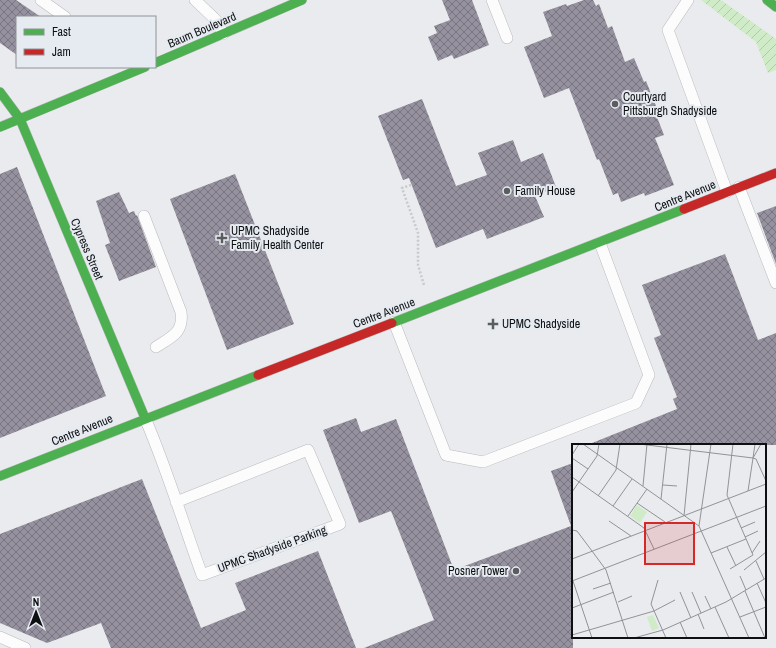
<svg xmlns="http://www.w3.org/2000/svg" width="776" height="648" font-family="'Archivo Narrow',sans-serif">
<style>
.garden{fill:url(#garden-furrows)}
.building{fill:url(#building-cross-hatch)}
.lines{fill:none;stroke-linecap:round;stroke-linejoin:round}
.lane-casing{stroke:#b9babc;stroke-width:12}
.fast-casing{stroke:#b9babc;stroke-width:10}
.jam-casing{stroke:#b9babc;stroke-width:10}
.path{stroke:#c8c9ca;stroke-width:2.5;stroke-dasharray:2 2;stroke-linecap:butt}
.lane{stroke:#fcfcfc;stroke-width:11}
.fast{stroke:#4caf50;stroke-width:9}
.jam{stroke:#c62828;stroke-width:9}
.poi-dot{fill:#5a5c5e;stroke:#e6ebf1;stroke-width:1.5}
.labels{text-anchor:middle;dominant-baseline:central;stroke-width:4;stroke-linejoin:round;paint-order:stroke}
.street-label{font-size:12px;fill:#0d0f11;stroke:#e6ebf1}
.poi-label{font-size:12px;fill:#0d0f11;stroke:#e6ebf1;text-anchor:start}
.inset-road{fill:none;stroke:#919396;stroke-width:1}
.view{fill:#d62828;fill-opacity:0.15;stroke:#d62828;stroke-width:2}
.inset-edge{fill:none;stroke:#0d0f11;stroke-width:2}
</style>
<defs>
<pattern id="garden-furrows" width="10" height="10" patternUnits="userSpaceOnUse"><rect width="10" height="10" fill="#d0ebc7"/><path d="M-1 1l2-2M0 10L10 0M9 11l2-2" fill="none" stroke="#b1c8aa"/></pattern>
<pattern id="building-cross-hatch" width="8" height="8" patternUnits="userSpaceOnUse"><rect width="8" height="8" fill="#96919f"/><path d="M0 0l8 8M0 8l8-8" fill="none" stroke="#797580"/></pattern>
</defs>
<rect width="100%" height="100%" fill="#e9ebee"/>
<!-- garden -->
<path class="garden" d="M701 0H721L776 39V70L768 73 756 42Z"/>
<!-- building -->
<g class="building">
<path d="M0 0H16L41 17H17V55L0 43Z"/>
<path d="M442 0H472L489 45 454 59 452 55 438 61 428 37 437 33 434 26 450 20Z"/>
<path d="M584 0H593L596 6 599 4 608 28 612 26 625 62 634 58 644 82 646 81 658 111 655 112 664 135 655 138 674 185 645 196 644 193 621 202 618 193 613 195 599 159 597 160 569 88 544 98 524 47 552 36 543 12 566 4 567 6Z"/>
<path d="M422 99 456 186 487 175 478 153 513 140 521 162 543 153 556 187 535 196 544 217 487 239 483 229 436 248 409 178 403 180 378 116Z"/>
<path d="M17 167 106 396 0 438V174Z"/>
<path d="M235 174 294 324 227 350 170 199Z"/>
<path d="M119 192 129 213 134 211 136 216 137 215 156 267 119 281 105 245 110 243 96 201Z"/>
<path d="M776 206V264L757 213Z"/>
<path d="M725 254 758 340 776 333V445H587L677 409 673 399 677 397 654 338 661 335 642 285Z"/>
<path d="M356 418 361 432 396 419 454 570 571 526 551 471 573 463V648H364L434 620 391 511 359 523 323 430Z"/>
<path d="M142 479 201 628 246 610 235 583 318 551 356 648H111L101 623 47 643 0 623V534Z"/>
</g>
<g class="lines">
<!-- lane casing -->
<g class="lane-casing">
<g id="lane">
<path d="M41 0 65 17"/>
<path d="M195 0 216 20 223 34"/>
<path d="M492 0 507 38"/>
<path d="M688 0 668 30 727 192"/>
<path d="M739 187 776 283"/>
<path d="M144 216 181 312C184 333 171 337 156 347"/>
<path d="M394 322 446 455 483 462 636 403 649 375 600 243"/>
<path d="M145 418C167 469 183 523 202 575L340 524 308 450 176 502"/>
<path d="M0 637 25 648"/>
</g>
</g>
<!-- fast casing -->
<g class="fast-casing">
<g id="fast">
<path d="M767 0 776 7"/>
<path d="M155 63 302 0"/>
<path d="M0 92 20 119 145 418"/>
<path d="M0 127 145 67"/>
<path d="M392 323 684 209"/>
<path d="M0 476 258 375"/>
</g>
</g>
<!-- jam casing -->
<g class="jam-casing">
<g id="jam">
<path d="M684 209 776 173"/>
<path d="M258 375 392 323"/>
</g>
</g>
<!-- path -->
<path class="path" d="M411 185 402 188 418 233V265L424 285"/>
<!-- lane -->
<use href="#lane" class="lane"/>
<!-- fast -->
<use href="#fast" class="fast"/>
<!-- jam -->
<use href="#jam" class="jam"/>
</g>
<!-- markers -->
<g class="poi-dot">
<circle cx="615" cy="104" r="4"/>
<circle cx="507" cy="191" r="4"/>
<path d="M220 232h4v4h4v4h-4v4h-4v-4h-4v-4h4z"/>
<path d="M491 318h4v4h4v4h-4v4h-4v-4h-4v-4h4z"/>
<circle cx="516" cy="571" r="4"/>
</g>
<g class="labels">
<!-- street labels -->
<g class="street-label">
<text transform="translate(202 30) rotate(-23)">Baum Boulevard</text>
<text transform="translate(685 196) rotate(-22)">Centre Avenue</text>
<text transform="translate(87 249) rotate(67)">Cypress Street</text>
<text transform="translate(384 313) rotate(-21)">Centre Avenue</text>
<text transform="translate(82 430) rotate(-22)">Centre Avenue</text>
<text transform="translate(272 549) rotate(-20)">UPMC Shadyside Parking</text>
</g>
<!-- poi labels -->
<g class="poi-label">
<text x="623" y="97">Courtyard<tspan x="623" dy="14">Pittsburgh Shadyside</tspan></text>
<text x="515" y="191">Family House</text>
<text x="231" y="231">UPMC Shadyside<tspan x="231" dy="14">Family Health Center</tspan></text>
<text x="502" y="324">UPMC Shadyside</text>
<text x="508" y="571" text-anchor="end">Posner Tower</text>
</g>
</g>
<!-- overview -->
<g transform="translate(572 444)">
<rect width="194" height="194" fill="#e9ebee"/>
<path d="M65 61 75 68 68 79 58 72Z" fill="#d0ebc7"/>
<path d="M81 171 87 184 80 187 75 173Z" fill="#d0ebc7"/>
<path class="inset-road" d="M11 0 127 82 177 194M67 0 181 14M183 0 181 14 184 15 194 37M0 11 7 0M0 14 16 25M0 33 72 84 82 105M91 41 105 42M71 42 75 0M176 47 181 14 189 0M0 48 25 12 27 0M26 52 44 26 48 0M89 55 95 0M65 59 93 78M41 62 60 35M56 72 75 45M112 72 119 0M37 77 59 92M127 82 139 0M169 84 183 78M0 86 5 87 20 107M173 93 186 87M155 103 164 122M20 107 34 126 56 194M139 109 174 95M180 109 188 97M0 115 194 40M184 117 192 135M158 125 181 111 155 51 161 0M172 126 194 108M168 132 174 146M86 136 79 160 94 194M0 137 194 62M1 137 20 194M185 139 194 159M21 145 39 139M173 147 193 194M108 148 119 174M120 148 129 169M133 152 139 165M46 158 60 152M143 163 157 194M0 164 42 148M126 170 132 185M168 173 194 163M108 178 115 194M0 191 82 167 103 156M62 194 91 186 154 158 194 134"/>
<path class="view" d="M73 79H122V120H73Z"/>
<rect width="194" height="194" class="inset-edge"/>
</g>
<!-- legend -->
<rect x="16" y="16" width="140" height="52" fill="#e6ebf1" stroke="#8f9397"/>
<rect x="24" y="29" width="20" height="6" fill="#4caf50" stroke="#8f9397"/>
<text x="52" y="36" font-size="12" fill="#0d0f11">Fast</text>
<rect x="24" y="49" width="20" height="6" fill="#c62828" stroke="#8f9397"/>
<text x="52" y="56" font-size="12" fill="#0d0f11">Jam</text>
<!-- north arrow -->
<g transform="translate(36 612)" stroke="#e6ebf1" stroke-width="3" paint-order="stroke">
<path d="M0-3L7 15L0 10L-7 15Z" fill="#0d0f11"/>
<text y="-6" font-size="11" font-weight="bold" text-anchor="middle" fill="#0d0f11">N</text>
</g>
</svg>
